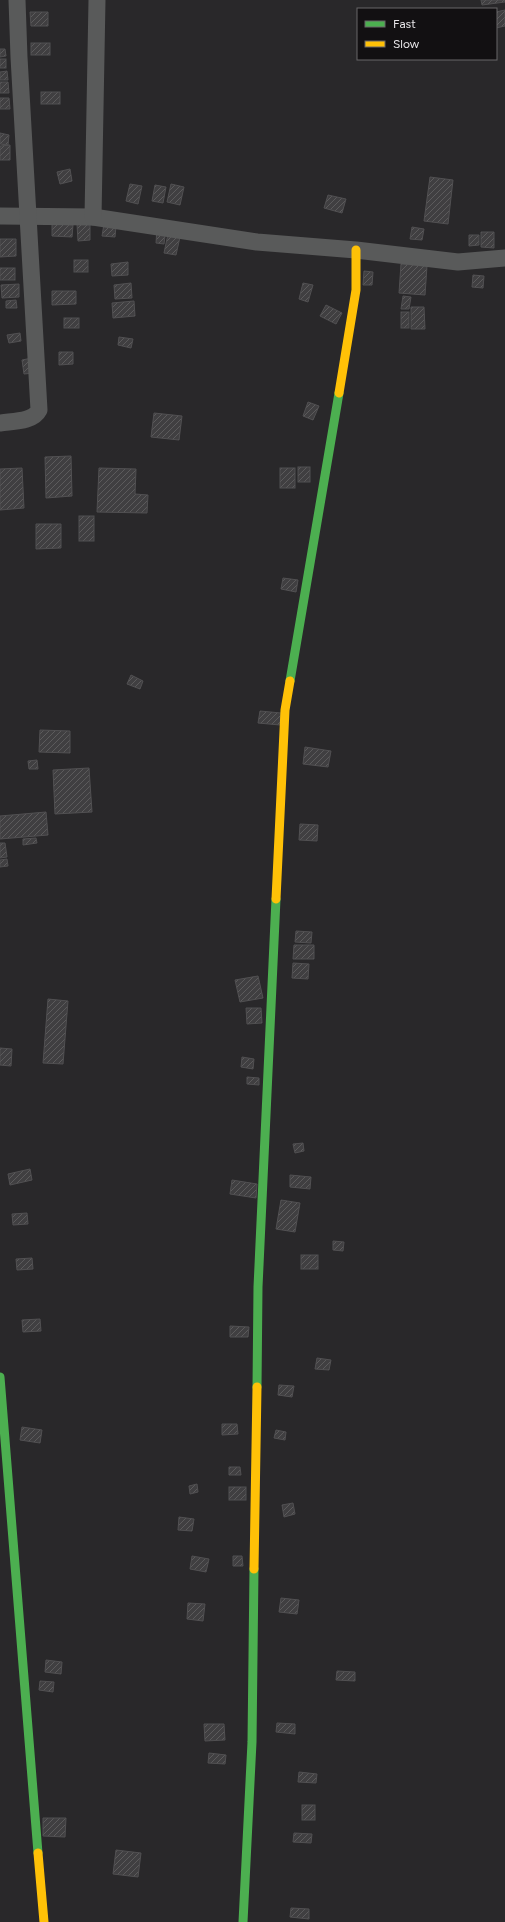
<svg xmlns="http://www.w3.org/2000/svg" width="505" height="1922" font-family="Figtree,sans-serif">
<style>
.building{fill:url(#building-hatch);stroke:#515052}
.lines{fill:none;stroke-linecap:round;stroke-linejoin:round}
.street{stroke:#595a5a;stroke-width:17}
.fast{stroke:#4caf50;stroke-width:9}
.slow{stroke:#ffc107;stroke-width:9}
</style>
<defs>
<pattern id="building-hatch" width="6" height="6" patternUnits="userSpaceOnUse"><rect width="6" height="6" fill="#403f41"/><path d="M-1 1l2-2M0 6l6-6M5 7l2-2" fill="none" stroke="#5c5b5c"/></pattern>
</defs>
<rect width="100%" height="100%" fill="#29282a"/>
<!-- building -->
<g class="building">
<path d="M481 0H505V2L482 5Z"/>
<path d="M505 10V26L496 28V12Z"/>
<path d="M30 12H48V26H31Z"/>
<rect x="31" y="43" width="19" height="12"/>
<path d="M0 49H5L6 56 0 57Z"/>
<rect x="0" y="59" width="6" height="9"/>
<path d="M7 71 8 80H0V72Z"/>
<path d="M0 82H8L9 93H0Z"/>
<rect x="41" y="92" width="19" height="12"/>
<path d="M0 98H9L10 109H0Z"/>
<path d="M0 133 9 135 8 145 0 144Z"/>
<path d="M10 145V160H0V146Z"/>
<path d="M70 169 72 181 60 184 57 172Z"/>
<path d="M430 177 453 180 448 224 424 221Z"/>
<path d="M130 184 142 186 138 204 126 201Z"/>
<path d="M171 184 184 187 180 205 167 202Z"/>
<path d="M155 185 166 187 163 203 152 201Z"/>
<path d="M328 195 346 199 342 213 324 208Z"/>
<path d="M52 224 73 225 72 237 52 236Z"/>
<path d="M77 224H90V240L78 241Z"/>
<path d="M104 224 116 226 115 237 102 236Z"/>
<path d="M412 227 424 229 422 240 410 239Z"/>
<path d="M157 228 166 229 164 244 156 243Z"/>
<path d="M481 232H494V248L481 247Z"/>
<path d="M168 234 180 237 176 255 164 253Z"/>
<path d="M469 235H479V245L469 246Z"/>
<path d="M0 239H16V256L0 257Z"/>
<rect x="74" y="260" width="14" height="12"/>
<path d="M128 262V275L112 276 111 264Z"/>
<path d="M401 264 427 266 425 295 399 293Z"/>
<rect x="0" y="268" width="15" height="12"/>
<path d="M364 271 373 272 372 285H363Z"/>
<path d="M473 275 484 276 483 288 472 287Z"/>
<path d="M131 283 132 298 115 299 114 285Z"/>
<path d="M303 283 313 285 308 302 299 299Z"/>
<path d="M19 284V297L2 298 1 285Z"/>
<path d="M52 291H76V304L52 305Z"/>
<path d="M403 296 411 297 409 309H401Z"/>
<path d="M16 300 17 308H6V301Z"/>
<path d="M134 301 135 316 113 318 112 303Z"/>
<path d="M326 305 342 313 336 324 320 316Z"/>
<path d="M411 307H424L425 329H411Z"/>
<rect x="401" y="312" width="8" height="16"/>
<rect x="64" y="318" width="15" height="10"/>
<path d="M20 333 21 341 9 343 7 335Z"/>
<path d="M119 337 133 339 131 348 118 345Z"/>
<path d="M59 352H73V364L59 365Z"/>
<path d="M32 358 34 373 24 374 22 360Z"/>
<path d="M308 402 319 406 313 420 303 416Z"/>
<path d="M154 413 182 416 179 440 151 437Z"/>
<path d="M71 456 72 496 46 498 45 457Z"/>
<rect x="298" y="467" width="12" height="15"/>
<path d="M22 468 24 508 0 510V469Z"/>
<path d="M99 468 136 469 135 494 148 495 147 513 97 512Z"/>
<rect x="280" y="468" width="15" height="20"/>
<rect x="79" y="516" width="15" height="25"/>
<path d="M36 524H61V548L36 549Z"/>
<path d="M283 578 298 580 296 592 281 589Z"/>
<path d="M131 675 143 681 140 689 127 684Z"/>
<path d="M260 711 281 713 280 725 258 723Z"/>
<path d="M40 730 70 731V753L39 752Z"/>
<path d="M305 747 331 751 328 767 303 764Z"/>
<path d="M37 760 38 769H29L28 761Z"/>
<path d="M89 768 92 812 55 814 53 770Z"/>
<path d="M46 812 48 835 0 839V816Z"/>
<path d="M300 824 318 825 317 841 299 840Z"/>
<path d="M36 838 37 843 23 845V839Z"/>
<path d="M0 843H5L7 857 0 858Z"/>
<path d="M7 859 8 866 0 867V860Z"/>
<path d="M296 931 312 932 311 943 295 942Z"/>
<path d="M294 945H314V959H293Z"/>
<path d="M293 963 309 964 308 979 292 978Z"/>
<path d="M258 976 263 998 240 1002 235 980Z"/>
<path d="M48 999 68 1001 63 1064 43 1063Z"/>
<path d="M246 1008H261L262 1023 247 1024Z"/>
<path d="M0 1048 12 1049 11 1066 0 1065Z"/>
<path d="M242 1057 254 1059 253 1069 241 1067Z"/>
<path d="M247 1077 259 1078V1085L247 1084Z"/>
<path d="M303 1143 304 1151 295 1153 293 1144Z"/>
<path d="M30 1169 32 1180 10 1185 8 1174Z"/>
<path d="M290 1175 311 1177 310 1189 290 1187Z"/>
<path d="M232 1180 257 1184 256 1198 230 1194Z"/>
<path d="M281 1200 300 1203 295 1232 276 1229Z"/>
<path d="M27 1213 28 1224 13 1225 12 1214Z"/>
<path d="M333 1241 344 1242 343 1251 333 1250Z"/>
<rect x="301" y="1255" width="17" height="14"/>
<path d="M32 1258 33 1269 17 1270 16 1259Z"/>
<path d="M40 1319 41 1331 23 1332 22 1320Z"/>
<path d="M230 1326 249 1327 248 1337H230Z"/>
<path d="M317 1358 331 1360 329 1370 315 1369Z"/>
<path d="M279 1385 294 1386 292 1397 278 1395Z"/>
<path d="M222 1424H237L238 1434 222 1435Z"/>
<path d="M22 1427 42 1430 40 1443 20 1440Z"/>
<path d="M276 1430 286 1432 285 1440 274 1438Z"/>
<path d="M229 1467H240L241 1475H229Z"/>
<path d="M197 1484 198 1492 190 1494 189 1486Z"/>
<rect x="229" y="1487" width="17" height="13"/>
<path d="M293 1503 295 1514 284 1517 282 1505Z"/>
<path d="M179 1517 194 1519 192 1531 178 1530Z"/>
<path d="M192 1556 209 1559 206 1572 190 1569Z"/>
<path d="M233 1556H242L243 1566H233Z"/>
<path d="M281 1598 299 1600 297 1614 279 1612Z"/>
<path d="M188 1603 205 1604 203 1621 187 1619Z"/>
<path d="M46 1660 62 1662 61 1674 45 1672Z"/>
<path d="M337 1671 355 1672V1681L336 1680Z"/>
<path d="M40 1681 54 1682 53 1692 39 1690Z"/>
<path d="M277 1723 295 1724V1734L276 1732Z"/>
<path d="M204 1724H224L225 1740 205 1741Z"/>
<path d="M209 1753 226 1755 225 1764 208 1763Z"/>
<path d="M299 1772 317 1774 316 1783 298 1782Z"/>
<rect x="302" y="1805" width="13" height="15"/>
<path d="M43 1818H66L65 1837 43 1836Z"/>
<path d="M294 1833 312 1834 311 1843 293 1842Z"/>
<path d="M116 1850 141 1853 138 1877 113 1874Z"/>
<path d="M291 1908 309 1909V1919L290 1917Z"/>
</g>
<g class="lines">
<!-- street -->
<g class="street">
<path d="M0 216 93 217 257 242 356 250 458 262 505 258"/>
<path d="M93 217 97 0"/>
<path d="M0 423C13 421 33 422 39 410L19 57 17 0"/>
</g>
<!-- fast -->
<g class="fast">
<path d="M290 681 339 393"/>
<path d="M0 1377 38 1853"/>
<path d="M257 1387 258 1287 276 899"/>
<path d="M243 1922 252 1742 254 1569"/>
</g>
<!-- slow -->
<g class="slow">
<path d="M339 393 356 290V250"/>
<path d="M276 899 285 710 290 681"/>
<path d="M254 1569 257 1387"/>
<path d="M38 1853 44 1922"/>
</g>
</g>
<!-- legend -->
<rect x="357" y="8" width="140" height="52" fill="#121012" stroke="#686668"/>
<rect x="365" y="21" width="20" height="6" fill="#4caf50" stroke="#686668"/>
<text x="393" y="28" font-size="12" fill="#e8e6e9">Fast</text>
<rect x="365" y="41" width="20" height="6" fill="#ffc107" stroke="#686668"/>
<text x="393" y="48" font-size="12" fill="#e8e6e9">Slow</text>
</svg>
